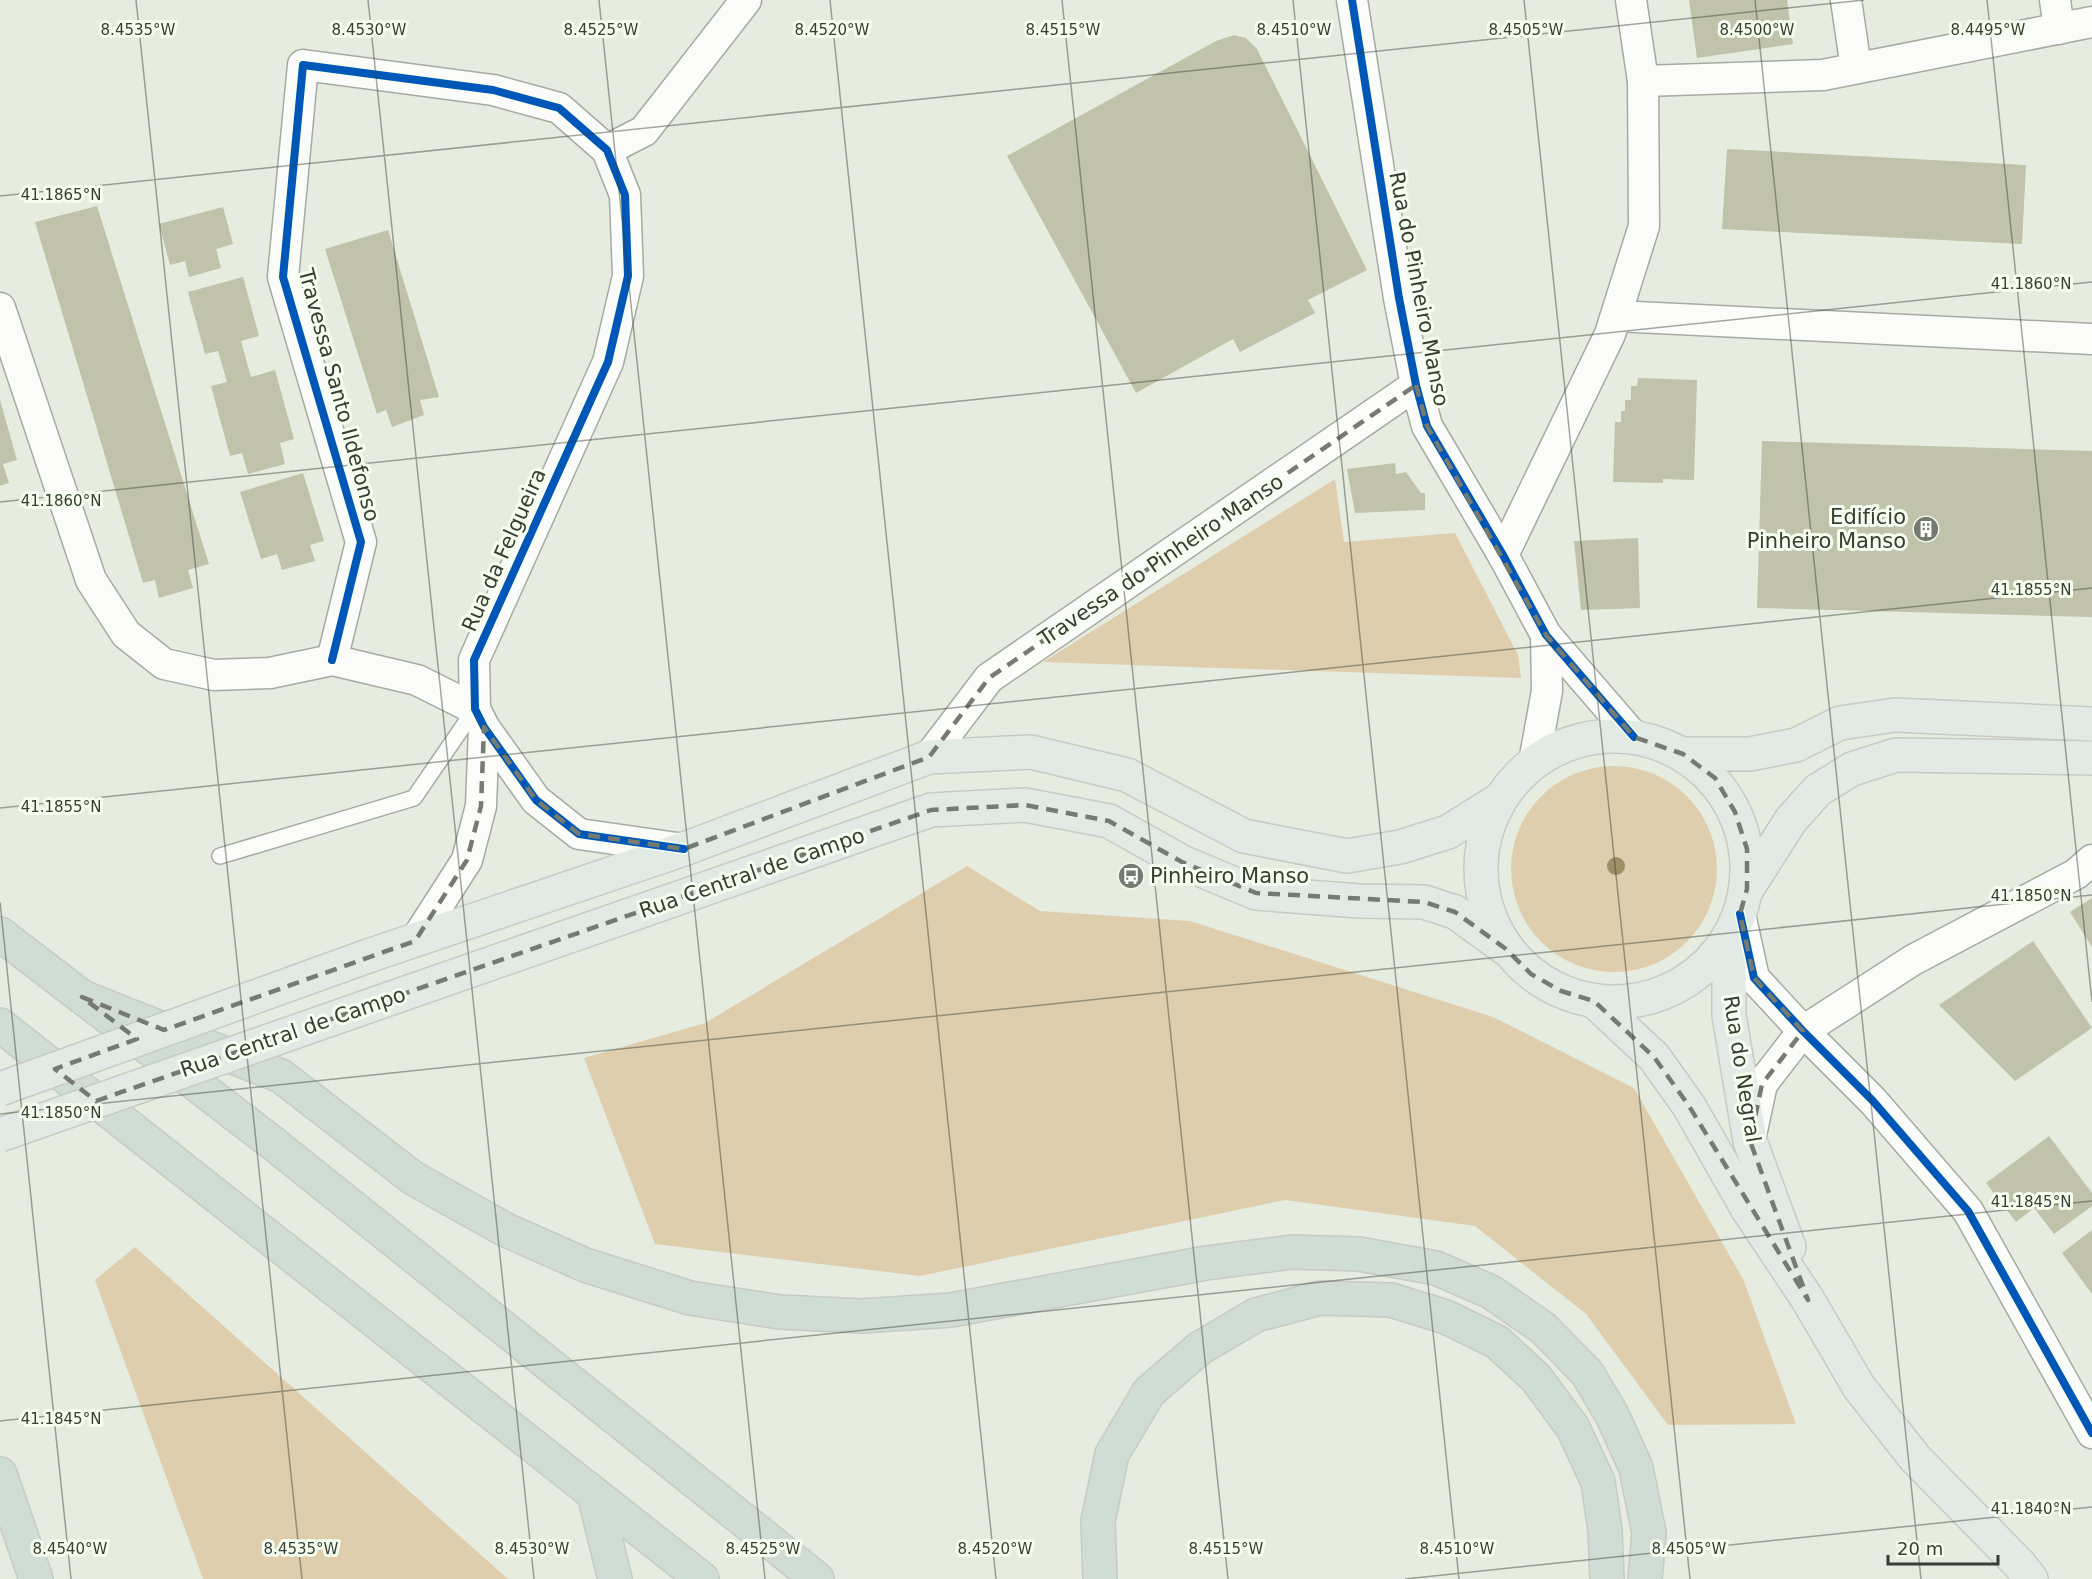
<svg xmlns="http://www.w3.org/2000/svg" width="2092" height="1579" font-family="'DejaVu Sans',sans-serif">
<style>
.green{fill:#deceae}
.building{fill:#c0c2aa}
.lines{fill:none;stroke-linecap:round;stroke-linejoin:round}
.service-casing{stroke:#a6aba1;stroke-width:18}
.minor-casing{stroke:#a6aba1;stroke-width:33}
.primary-casing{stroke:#c7cbc4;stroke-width:36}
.motorway-casing{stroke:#c7cbc4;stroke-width:36}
.service{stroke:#fbfcfa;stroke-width:15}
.minor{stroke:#fbfcfa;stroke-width:30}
.primary{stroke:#e1eae4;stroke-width:33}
.motorway{stroke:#d0ddd5;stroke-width:33}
.primary-bridge-casing{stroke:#c7cbc4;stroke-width:36;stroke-linecap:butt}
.primary-bridge{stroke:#e1eae4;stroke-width:33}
.cycleway-casing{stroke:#f5feef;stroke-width:11}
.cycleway{stroke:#0057b8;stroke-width:8}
.tree{fill:#9e8f65}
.marked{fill:none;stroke:#757b70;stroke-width:4.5;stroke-dasharray:12 8;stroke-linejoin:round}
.ticks{fill:none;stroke:#383e34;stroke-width:1.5;stroke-opacity:0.45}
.labels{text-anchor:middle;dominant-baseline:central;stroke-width:6;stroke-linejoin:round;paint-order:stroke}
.street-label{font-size:21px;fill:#383e34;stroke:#f5feef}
.poi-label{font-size:21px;fill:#383e34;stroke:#f5feef;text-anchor:end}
.ticks-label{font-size:15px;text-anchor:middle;fill:#383e34;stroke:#f5feef;stroke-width:6;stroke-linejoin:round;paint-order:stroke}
</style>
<rect width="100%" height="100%" fill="#e6ede0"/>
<!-- green -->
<g class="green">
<path d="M1335 479 1344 542 1455 533 1518 655 1521 678 1043 662Z"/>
<circle cx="1614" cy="869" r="103"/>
<path d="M967 866 1040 911 1190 921 1493 1017 1634 1088 1743 1279 1796 1424 1668 1425 1586 1314 1475 1226 1285 1200 920 1276 655 1244 584 1058 705 1023Z"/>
<path d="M135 1247 508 1579H203L95 1280Z"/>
</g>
<!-- building -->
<g class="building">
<path d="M1689 0H1787L1793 44 1697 58Z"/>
<path d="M1234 35 1246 38 1257 49 1367 270 1308 300 1315 313 1240 352 1233 339 1136 393 1007 156 1216 41Z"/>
<path d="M1727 149 2026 165 2022 244 1722 229Z"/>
<path d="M97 206 209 564 188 570 193 588 159 598 155 580 143 583 35 222Z"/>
<path d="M223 207 233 244 216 249 221 268 189 277 185 261 170 265 159 224Z"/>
<path d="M388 230 439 397 420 400 424 415 392 427 386 410 377 414 325 249Z"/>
<path d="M243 277 259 336 241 341 251 377 275 370 294 439 280 443 285 464 248 474 242 453 230 456 211 386 227 382 218 351 205 354 188 292Z"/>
<path d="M1638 378 1697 380 1694 480 1663 479V483L1613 482 1615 422H1621V411H1625V400H1631V386H1637Z"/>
<path d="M0 400 17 460 3 464 9 483 0 486Z"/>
<path d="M1762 441 2092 451V617L1757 608Z"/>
<path d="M1395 463 1396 474 1406 472 1421 493H1425V510L1355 513 1347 469Z"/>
<path d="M303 473 324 541 310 545 315 561 282 570 277 554 261 559 240 492Z"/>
<path d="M1638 538 1640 608 1581 610 1574 541Z"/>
<path d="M2092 898V947L2070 912Z"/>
<path d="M2033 941 2092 1028 2015 1081 1939 1005Z"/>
<path d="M2049 1136 2092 1193V1206L2054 1234 2034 1208 2016 1222 1986 1183Z"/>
<path d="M2092 1230V1294L2062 1253Z"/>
</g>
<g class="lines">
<!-- service casing -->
<g class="service-casing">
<path id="service" d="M220 856 414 798 475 709"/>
</g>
<!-- minor casing -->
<g class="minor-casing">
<g id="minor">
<path d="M1352 0 1399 298 1416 385 1427 426 1503 555 1546 635 1634 737"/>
<path d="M1846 0 1856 68"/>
<path d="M2055 0 2059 29"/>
<path d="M1643 81 1823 75 2092 22"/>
<path d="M607 150 644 131 746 0"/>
<path d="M0 308 91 580 126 634 164 664 214 675 270 673 332 660 417 680 475 709"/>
<path d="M1616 316 2092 339"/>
<path d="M1503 555 1610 334 1644 226 1643 81 1631 0"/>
<path d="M332 660 361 542 283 277 303 65 493 90 559 108 607 150 625 195 628 276 608 362 474 660 475 709 484 727 536 800 579 834 684 849"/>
<path d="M929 757 989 678 1416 385"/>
<path d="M1534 762 1547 691 1546 635"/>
<path d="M1740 914 1754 978 1803 1031 1873 1101 1968 1211 2092 1433"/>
<path d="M415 941 467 860 481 806 484 727"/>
<path d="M1751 1135 1762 1084 1803 1031 1913 960 2076 874 2092 860"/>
</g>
</g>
<!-- primary casing -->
<g class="primary-casing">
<g id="primary">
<circle cx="1614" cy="869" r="133"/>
<path d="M1683 754H1750L1796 745 1840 723 1895 715 2092 724"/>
<path d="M1747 889 1791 820 1818 790 1852 769 1896 755 2092 758"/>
<path d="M1729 938V1015L1750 1141 1789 1247"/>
<path d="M368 956 684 849 929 757 1031 752 1127 775 1244 836 1347 856 1400 847 1448 832 1499 800"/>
<path d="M403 994 931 810 1025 805 1109 821 1182 862 1256 893 1359 901 1424 902 1455 912 1506 949"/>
<path d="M1594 1001 1654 1057 1689 1106 1747 1208 1808 1300 1859 1387 1915 1458 2020 1565 2031 1579"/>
</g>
</g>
<!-- motorway casing -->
<g class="motorway-casing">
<g id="motorway">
<path d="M0 934 270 1141 817 1579"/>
<path d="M82 997 281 1076 413 1178 506 1230 585 1265 690 1298 780 1312 862 1316 951 1310 1206 1263 1292 1252 1359 1254 1436 1268 1491 1292 1543 1328 1587 1373 1612 1415 1636 1468 1649 1533 1645 1579"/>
<path d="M0 1025 702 1579"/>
<path d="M0 1474 36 1579"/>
<path d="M594 1494 615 1579"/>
<path d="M1100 1579 1098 1521 1112 1454 1149 1392 1200 1348 1256 1315 1320 1298 1391 1300 1446 1317 1497 1342 1536 1378 1573 1428 1598 1482 1605 1530 1607 1579"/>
</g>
</g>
<!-- service -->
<use href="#service" class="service"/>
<!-- minor -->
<use href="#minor" class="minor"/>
<!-- primary -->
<use href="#primary" class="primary"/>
<!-- motorway -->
<use href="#motorway" class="motorway"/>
<!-- primary-bridge casing -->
<g class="primary-bridge-casing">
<g id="primary-bridge">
<path d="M0 1089 368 956"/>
<path d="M0 1135 403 994"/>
</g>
</g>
<!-- primary-bridge -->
<use href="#primary-bridge" class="primary-bridge"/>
<!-- cycleway casing -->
<g class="cycleway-casing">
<g id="cycleway">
<path d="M1352 0 1399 298 1416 385 1427 426 1503 555 1546 635 1634 737"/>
<path d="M332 660 361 542 283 277 303 65 493 90 559 108 607 150 625 195 628 276 608 362 474 660 475 709 484 727 536 800 579 834 684 849"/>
<path d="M1740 914 1754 978 1803 1031 1873 1101 1968 1211 2092 1433"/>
</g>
</g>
<!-- cycleway -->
<use href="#cycleway" class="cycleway"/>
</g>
<!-- trees -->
<circle class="tree" cx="1616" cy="866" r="9"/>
<!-- marked area -->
<path class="marked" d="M1416 385 1427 426 1546 635 1634 737 1683 754 1715 778 1735 812 1747 849V889L1740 914 1754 978 1803 1031 1762 1084 1750 1141 1808 1300 1689 1106 1654 1057 1594 1001 1561 991 1531 974 1506 949 1455 912 1424 902 1256 893 1182 862 1109 821 1025 805 931 810 96 1101 55 1069 137 1039 82 997 164 1030 415 941 467 860 481 806 484 727 536 800 579 834 684 849 929 757 989 678Z"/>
<!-- ticks -->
<path class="ticks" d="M136 0 302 1579M368 0 534 1579M599 0 765 1579M830 0 996 1579M1062 0 1228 1579M1293 0 1459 1579M1524 0 1690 1579M1755 0 1921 1579M1987 0 2092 1002M0 196 1864 0M0 502 2092 282M0 808 2092 588M0 902 71 1579M0 1114 2092 895M0 1421 2092 1201M1405 1579 2092 1507"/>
<!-- icons -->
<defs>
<g id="building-disc" transform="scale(1.35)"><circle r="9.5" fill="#757b70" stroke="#f5feef"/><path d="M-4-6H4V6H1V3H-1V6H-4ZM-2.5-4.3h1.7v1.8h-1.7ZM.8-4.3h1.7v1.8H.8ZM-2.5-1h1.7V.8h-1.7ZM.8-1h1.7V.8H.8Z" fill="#fff"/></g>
<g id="bus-disc" transform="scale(1.35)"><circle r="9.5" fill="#757b70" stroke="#f5feef"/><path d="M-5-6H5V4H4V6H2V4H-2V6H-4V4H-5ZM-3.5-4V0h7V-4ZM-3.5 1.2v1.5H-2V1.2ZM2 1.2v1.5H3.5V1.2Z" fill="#fff"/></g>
</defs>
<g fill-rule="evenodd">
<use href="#building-disc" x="1926" y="529"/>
<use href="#bus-disc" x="1131" y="876"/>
</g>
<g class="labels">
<!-- street labels -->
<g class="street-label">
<text transform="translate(1419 289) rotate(79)">Rua do Pinheiro Manso</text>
<text transform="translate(339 395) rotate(75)">Travessa Santo Ildefonso</text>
<text transform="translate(504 550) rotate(-66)">Rua da Felgueira</text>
<text transform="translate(1161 560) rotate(-34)">Travessa do Pinheiro Manso</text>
<text transform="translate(752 873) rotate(-19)">Rua Central de Campo</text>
<text transform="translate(293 1032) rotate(-19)">Rua Central de Campo</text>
<text transform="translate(1742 1069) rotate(81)">Rua do Negral</text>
</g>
<!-- poi labels -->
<g class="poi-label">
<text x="1906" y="517">Edifício<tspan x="1906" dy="24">Pinheiro Manso</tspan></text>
<text x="1150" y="876" text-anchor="start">Pinheiro Manso</text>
</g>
</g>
<g class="ticks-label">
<text x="138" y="35">8.4535°W</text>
<text x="369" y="35">8.4530°W</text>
<text x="601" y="35">8.4525°W</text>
<text x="832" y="35">8.4520°W</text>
<text x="1063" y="35">8.4515°W</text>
<text x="1294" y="35">8.4510°W</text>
<text x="1526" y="35">8.4505°W</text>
<text x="1757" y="35">8.4500°W</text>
<text x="1988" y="35">8.4495°W</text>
<text x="61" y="200">41.1865°N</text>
<text x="2031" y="289">41.1860°N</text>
<text x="61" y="506">41.1860°N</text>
<text x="2031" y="595">41.1855°N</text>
<text x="61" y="812">41.1855°N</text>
<text x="2031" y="901">41.1850°N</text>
<text x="61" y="1118">41.1850°N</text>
<text x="2031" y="1207">41.1845°N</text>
<text x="61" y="1424">41.1845°N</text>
<text x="2031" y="1514">41.1840°N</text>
<text x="70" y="1554">8.4540°W</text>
<text x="301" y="1554">8.4535°W</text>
<text x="532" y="1554">8.4530°W</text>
<text x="763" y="1554">8.4525°W</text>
<text x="995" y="1554">8.4520°W</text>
<text x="1226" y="1554">8.4515°W</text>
<text x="1457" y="1554">8.4510°W</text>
<text x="1689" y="1554">8.4505°W</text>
</g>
<!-- scale -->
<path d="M1888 1555v9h110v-9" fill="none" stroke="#383e34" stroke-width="3"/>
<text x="1897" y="1555" font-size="18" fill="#383e34" stroke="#f5feef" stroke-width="4.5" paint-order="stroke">20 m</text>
</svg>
